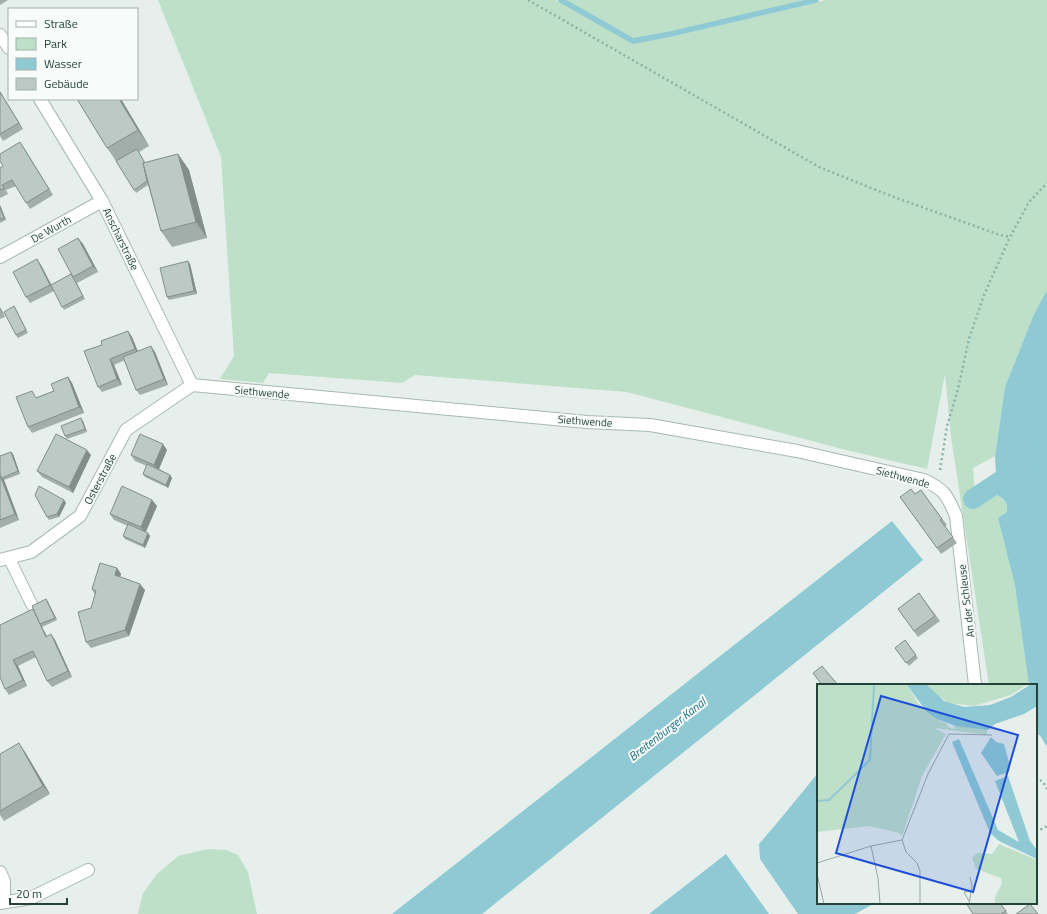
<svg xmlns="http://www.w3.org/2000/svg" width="1047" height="914" font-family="'Titillium Web',sans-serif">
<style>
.green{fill:#bfe0c8}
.water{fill:#8ec9d4}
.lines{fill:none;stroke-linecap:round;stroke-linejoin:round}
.stream{stroke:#8ec9d4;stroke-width:5.5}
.canal{stroke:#8ec9d4;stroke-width:20}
.service-casing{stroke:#a8b8b2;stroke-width:13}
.minor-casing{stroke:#a8b8b2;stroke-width:14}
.path{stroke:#86b3a5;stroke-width:2.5;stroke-dasharray:2 3;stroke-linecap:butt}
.service{stroke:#fff;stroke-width:11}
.minor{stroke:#fff;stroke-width:12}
.wall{fill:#a1aea9}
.shaded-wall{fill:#838d89}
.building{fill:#bbcac4;stroke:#838d89}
.labels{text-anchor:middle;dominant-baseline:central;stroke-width:4;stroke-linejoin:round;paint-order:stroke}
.street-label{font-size:11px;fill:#24423a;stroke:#f7fbf9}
.water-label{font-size:12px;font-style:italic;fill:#1c6f80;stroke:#f7fbf9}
.inset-river{fill:none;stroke:#8ec9d4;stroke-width:2}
.inset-road{fill:none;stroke:#98aaa4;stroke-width:1}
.view{fill:#1d4ed8;fill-opacity:0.15;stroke:#1d4ed8;stroke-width:2}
.inset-edge{fill:none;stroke:#24423a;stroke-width:2}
</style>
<rect width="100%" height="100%" fill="#e6efeb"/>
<!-- green -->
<g class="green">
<path d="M158 0H556L633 43 671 37 826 0H1047V290L1034 314 1005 387 995 456 973 468 976 508 997 495C1005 500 1007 502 1008 512L998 518 1015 586 1029 685H989L951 437 945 374 927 469 842 449 627 392 415 375 402 383 269 373 263 383 220 379 234 356 221 157Z"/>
<path d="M565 0H804L671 32 634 39Z"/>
<path d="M208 849 226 850 238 855 248 872 257 914H138L143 893 157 874 178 856Z"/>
</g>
<!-- water -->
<g class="water">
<path d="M1047 290V746C1044 743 1044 741 1041 737 1040 735 1038 735 1036 732V685H1029L1015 586 998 518 1007 512C1008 502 1005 500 997 495L995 456 1005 387 1034 314Z"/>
<path d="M892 521 923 560 482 914H392Z"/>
<path d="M818 773V903H875L855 914H798L760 859 759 844 777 823Z"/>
<path d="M726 854 769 914H649Z"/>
</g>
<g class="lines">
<!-- stream -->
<path class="stream" d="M561 0 633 41 671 34 816 0"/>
<!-- canal -->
<path class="canal" d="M973 499 1047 450"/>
<!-- service casing -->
<g class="service-casing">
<path id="service" d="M9 558 32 605"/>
</g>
<!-- minor casing -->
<g class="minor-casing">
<g id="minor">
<path d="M0 35 9 48"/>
<path d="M40 99 102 201 192 385"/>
<path d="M0 257 102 201"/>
<path d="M192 385 587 422 650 425 797 451 924 480C945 490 947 495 956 516L975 685"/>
<path d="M0 560 31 552 80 516 126 430 192 385"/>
<path d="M0 872 4 881V902"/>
<path d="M0 903 31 898 88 870"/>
</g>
</g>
<!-- path -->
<g class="path">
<path d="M528 0 819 167 891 196 1000 235 1010 237"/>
<path d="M940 470 947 426 958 389 969 339 984 295 1010 237 1029 202 1047 183"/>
<path d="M1036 777 1043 782 1047 789"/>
<path d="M1036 832 1047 826"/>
</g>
<!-- service -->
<use href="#service" class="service"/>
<!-- minor -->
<use href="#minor" class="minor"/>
</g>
<!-- wall -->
<g class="wall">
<path d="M0 0H8L0 5Z"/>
<path d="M0 91 23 129 3 141 0 136Z"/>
<path d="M77 99H121L149 146 139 152 145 163 178 154 189 170 207 238 172 247 161 231 148 185 136 193 116 161 107 148Z"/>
<path d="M24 148 53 195 30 209 16 186 6 190 8 194 0 198V168L3 166Z"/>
<path d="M0 205 6 220 0 223Z"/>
<path d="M78 238 83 244 98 272 77 283 85 299 64 310 54 291 30 303 26 297 41 265 51 285 71 274Z"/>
<path d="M190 264 197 294 169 300 167 297Z"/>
<path d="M0 307 5 317 0 319Z"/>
<path d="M16 309 28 333 18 338 16 335Z"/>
<path d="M128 331 132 337 138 351 155 352 168 385 140 395 136 390 125 360 114 365 122 385 102 392 98 387 102 345Z"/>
<path d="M68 377 72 383 84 413 32 433 28 427 37 397 54 391Z"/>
<path d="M83 421 87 432 67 439 65 436Z"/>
<path d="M167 450 159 469 170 475 172 478 168 488 145 477 143 474 147 466 135 461 131 455Z"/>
<path d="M11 452 13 454 20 474 4 480 19 520 0 528V456Z"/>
<path d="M91 455 73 493 42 477 37 471Z"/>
<path d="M921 490 947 525 945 526 957 543 941 554 900 497 915 494Z"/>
<path d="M64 500 66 503 59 517 49 520 47 517Z"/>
<path d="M152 500 157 506 146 532 150 536 145 548 125 539 123 536 128 526 114 520 110 514Z"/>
<path d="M117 568 121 574 120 577 145 590 129 636 91 648 86 642 95 595 92 589Z"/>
<path d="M919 593 940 621 918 637 898 609Z"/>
<path d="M46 599 48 602 57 620 42 627 47 636 55 640 72 677 52 687 47 681 36 657 18 666 27 686 9 695 5 689 0 677 33 609Z"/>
<path d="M905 640 918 658 909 666 895 648Z"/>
<path d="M25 752 50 794 4 821 0 815V754Z"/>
<path d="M1000 903 1008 914H973Z"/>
</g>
<!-- shaded-wall -->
<g class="shaded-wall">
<path d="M0 91 23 129 19 123Z"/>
<path d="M119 99H121L149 146 138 130Z"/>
<path d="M20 142 24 148 53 195 49 189Z"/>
<path d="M178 154 189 170 207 238 196 222Z"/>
<path d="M0 205 6 220 4 218 0 207Z"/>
<path d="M78 238 83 244 98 272 93 266Z"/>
<path d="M37 259 41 265 54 290 50 285Z"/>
<path d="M188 261 190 264 197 294 194 291Z"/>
<path d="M0 307 5 317 1 311Z"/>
<path d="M128 331 132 337 139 355 135 349Z"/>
<path d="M151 346 155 352 168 385 164 379Z"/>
<path d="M110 359 114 365 122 385 117 379Z"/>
<path d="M68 377 72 383 84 413 79 407Z"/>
<path d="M81 418 83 421 87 432 85 429Z"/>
<path d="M163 444 167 450 158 471 154 465Z"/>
<path d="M87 450 91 455 73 493 69 487Z"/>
<path d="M11 452 13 454 20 474 18 471Z"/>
<path d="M0 475 4 480 19 520 15 514Z"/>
<path d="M170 475 172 478 168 488 166 485Z"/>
<path d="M64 500 66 503 59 517 57 514Z"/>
<path d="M152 500 157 506 145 533 141 527Z"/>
<path d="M148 533 150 536 145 548 143 545Z"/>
<path d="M117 568 121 574 119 581 115 575Z"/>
<path d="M140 584 145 590 129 636 125 630Z"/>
<path d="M46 599 48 602 57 620 55 618Z"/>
<path d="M33 609 40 624 42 627 50 643 46 637Z"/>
<path d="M51 634 55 640 72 677 68 671Z"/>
<path d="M13 660 18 666 27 686 23 680Z"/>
<path d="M19 743 25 752 50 794 43 786Z"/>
</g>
<!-- building -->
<g class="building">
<path d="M0 92 19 123 0 134Z"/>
<path d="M77 99H119L138 130 107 148Z"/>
<path d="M20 142 49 189 26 203 12 180 2 185 4 188 0 190V168L3 166 0 161V154Z"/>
<path d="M137 149 145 163H143L147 181 134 190 116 161Z"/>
<path d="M178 154 196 222 161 231 143 163Z"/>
<path d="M0 207 4 218 0 219Z"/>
<path d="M78 238 93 266 73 277 58 249Z"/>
<path d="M37 259 50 285 26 297 13 272Z"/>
<path d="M188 261 194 291 167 297 160 268Z"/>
<path d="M71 274 83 296 62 307 51 285Z"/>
<path d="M14 306 26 330 16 335 4 312Z"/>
<path d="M128 331 135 349 110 359 117 379 98 387 84 351 102 345 101 341Z"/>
<path d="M151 346 164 379 136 390 123 357Z"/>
<path d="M68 377 79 407 28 427 16 397 32 391 36 398 54 391 51 384Z"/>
<path d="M81 418 85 429 65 436 61 426Z"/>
<path d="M56 434 87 450 69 487 37 471Z"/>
<path d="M140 434 163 444 154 465 131 455Z"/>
<path d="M11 452 18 471 2 478 0 475V456Z"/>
<path d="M147 464 170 475 166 485 143 474Z"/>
<path d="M0 475 15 514 0 520Z"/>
<path d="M39 486 64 500 57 514 47 517 35 495Z"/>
<path d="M122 486 152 500 141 527 110 514Z"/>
<path d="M911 489 915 494 921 490 942 519 940 520 953 537 937 548 900 497Z"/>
<path d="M128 524 148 533 143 545 123 536Z"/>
<path d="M100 563 117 568 115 575 140 584 125 630 86 642 78 612 91 608 96 591 92 589Z"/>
<path d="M919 593 935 616 914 631 898 609Z"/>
<path d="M46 599 55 618 40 624 32 606Z"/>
<path d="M33 609 46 637 51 634 68 671 47 681 33 651 13 660 23 680 5 689 0 677V625Z"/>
<path d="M905 640 916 655 906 663 895 648Z"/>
<path d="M822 666 838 685H822L813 673Z"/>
<path d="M19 743 43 786 0 811V754Z"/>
<path d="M966 903H1000L1006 911 1001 914H973Z"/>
<path d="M1030 904 1038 914H1016Z"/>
</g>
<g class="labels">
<!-- street labels -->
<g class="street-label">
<text transform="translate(51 229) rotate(-29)">De Wurth</text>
<text transform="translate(121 239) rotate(64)">Anscharstraße</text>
<text transform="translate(262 392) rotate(5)">Siethwende</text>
<text transform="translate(585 421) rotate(4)">Siethwende</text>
<text transform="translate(903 477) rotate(15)">Siethwende</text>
<text transform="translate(100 479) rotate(-62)">Osterstraße</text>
<text transform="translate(966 601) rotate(-97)">An der Schleuse</text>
</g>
<!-- water labels -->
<g class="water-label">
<text transform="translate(667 729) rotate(-38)">Breitenburger Kanal</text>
</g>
</g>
<!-- overview -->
<g transform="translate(817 684)">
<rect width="220" height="220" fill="#e6efeb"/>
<path d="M0 0H56L53 75 57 0H89L101 19 120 35 130 40 131 43 137 45 138 40 166 44 170 46V51L117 44 129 50 105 92 85 152 82 149 52 142 0 148V117L12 116 53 76 11 116H0ZM110 0H211L194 11 157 22 132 19 117 9ZM182 160 220 176V220H178V213L185 199 184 194 159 185 155 174 160 169 175 170Z" fill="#bfe0c8"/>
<path d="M89 0H109L127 17 147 23 173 21 194 13 214 0H220V22L207 30 178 40 171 46 139 42 120 35 110 28ZM174 53 179 58 187 60 193 82 192 88 180 92 164 69ZM142 55 181 146 202 158 178 97 191 92 213 157 220 166V175L182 157 173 149 135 58Z" fill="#8ec9d4"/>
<path class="inset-river" d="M0 117 12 116 53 76 57 0"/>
<path class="inset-road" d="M85 156 111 90 132 50 175 51M85 156 89 168 100 179 103 187V220M54 162 61 194 63 220M0 179 54 162 85 156M0 190 7 220M152 217 147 208 154 207M152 220 155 202 153 193"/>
<path class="view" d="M64 12 201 51 156 208 19 169Z"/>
<rect width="220" height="220" class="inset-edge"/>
</g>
<!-- legend -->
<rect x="8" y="8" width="130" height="92" fill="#f7fbf9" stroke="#a3b1ad"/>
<rect x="16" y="21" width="20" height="6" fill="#ffffff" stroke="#a3b1ad"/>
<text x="44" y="28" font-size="12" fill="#24423a">Straße</text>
<rect x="16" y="38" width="20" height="12" fill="#bfe0c8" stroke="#a3b1ad"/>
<text x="44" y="48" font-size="12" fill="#24423a">Park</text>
<rect x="16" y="58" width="20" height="12" fill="#8ec9d4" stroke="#a3b1ad"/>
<text x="44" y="68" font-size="12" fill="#24423a">Wasser</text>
<rect x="16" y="78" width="20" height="12" fill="#bbcac4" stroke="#a3b1ad"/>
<text x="44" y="88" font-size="12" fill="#24423a">Gebäude</text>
<!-- scale -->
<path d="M10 898v6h57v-6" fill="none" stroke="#24423a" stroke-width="2"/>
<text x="16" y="898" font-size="12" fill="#24423a" stroke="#f7fbf9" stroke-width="3" paint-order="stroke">20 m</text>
</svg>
